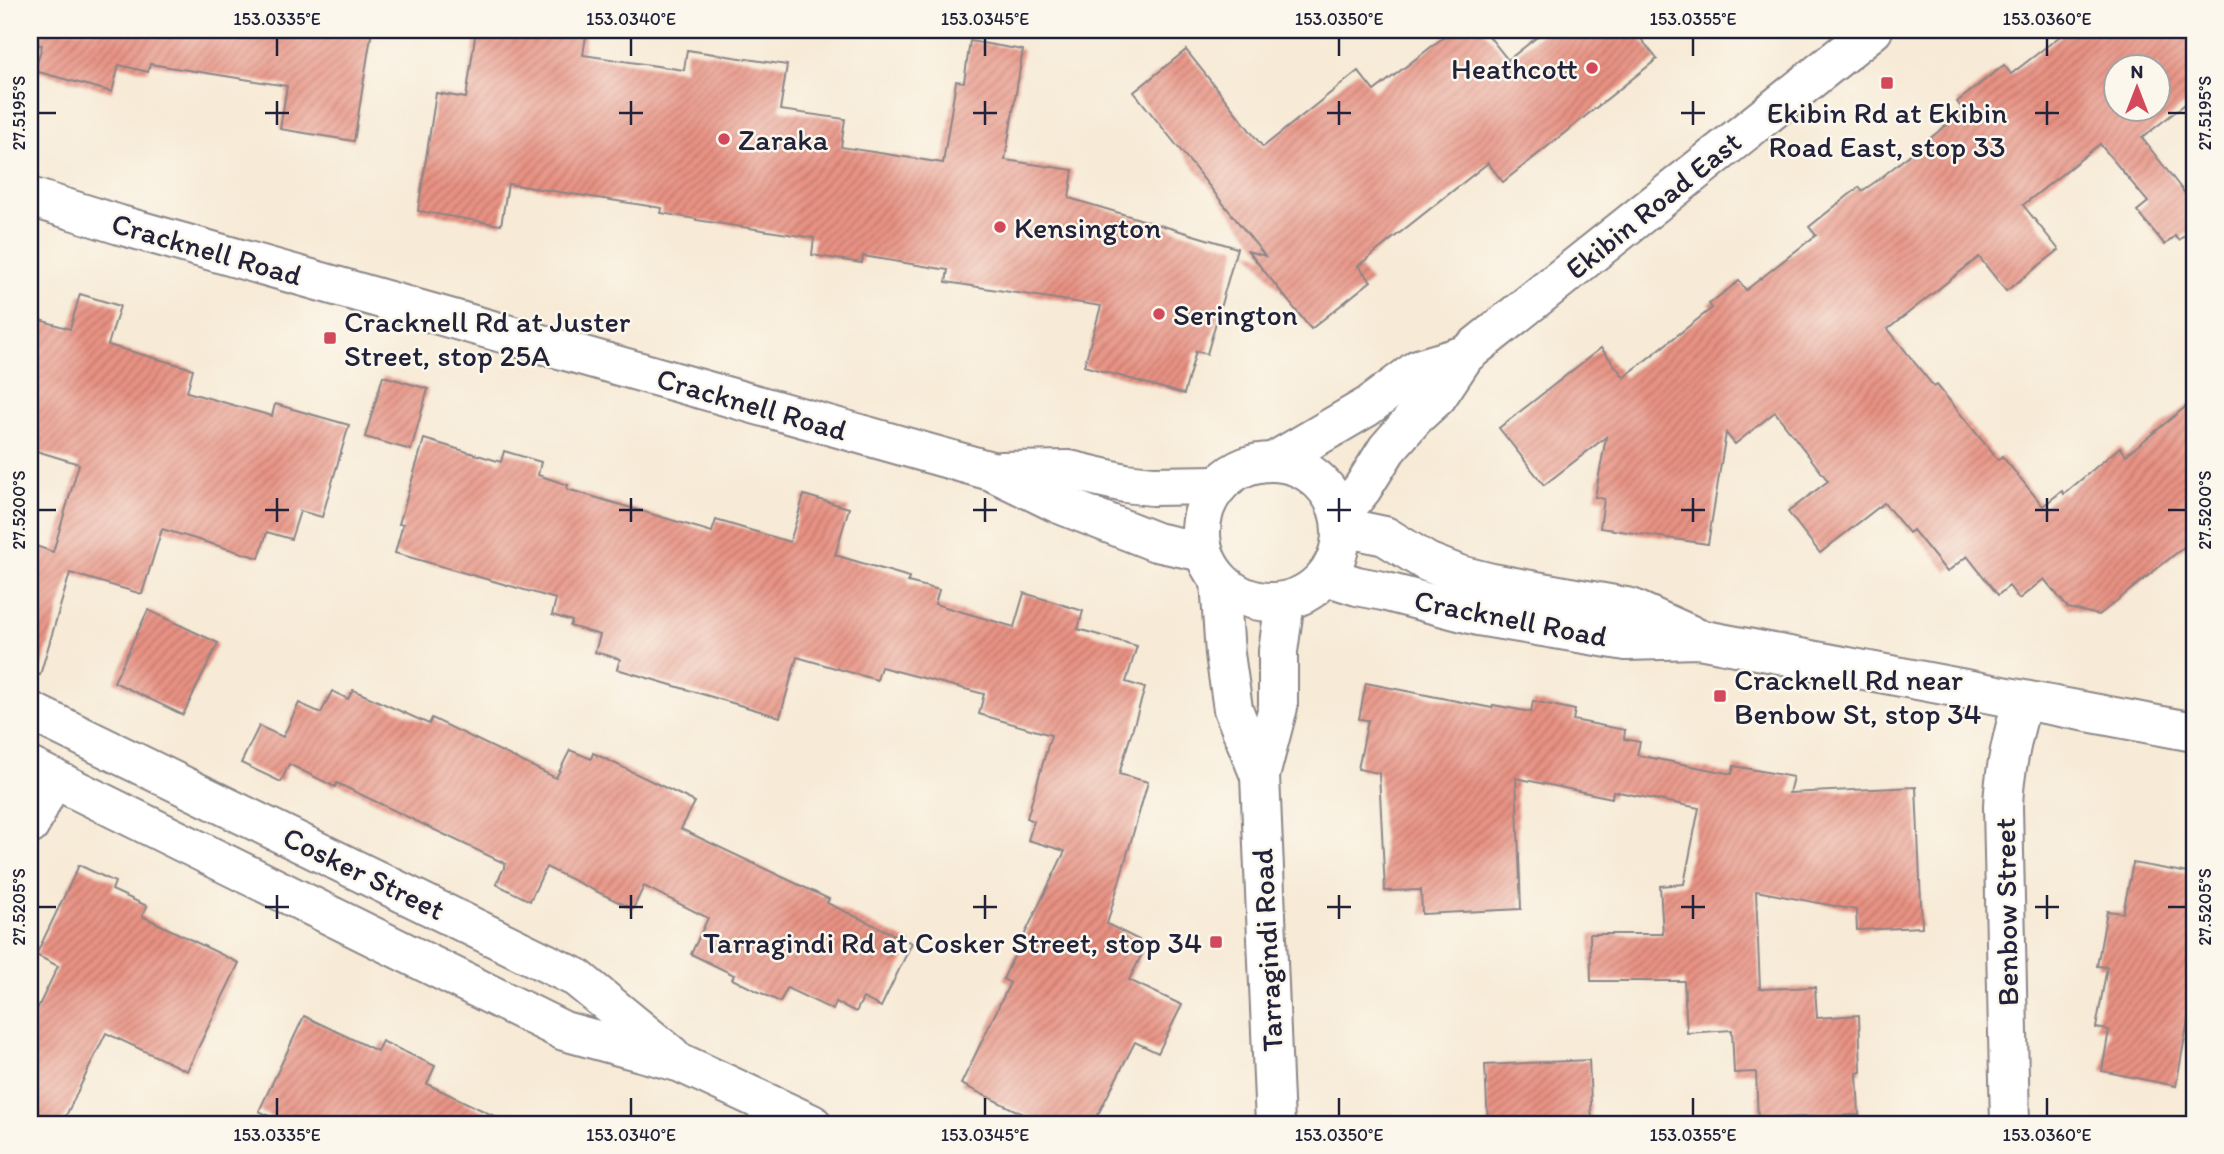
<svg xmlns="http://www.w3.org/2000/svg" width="2224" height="1154" font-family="Itim,sans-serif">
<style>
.building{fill:url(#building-hatch);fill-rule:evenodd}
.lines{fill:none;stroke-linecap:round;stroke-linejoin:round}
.minor-casing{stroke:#8c8688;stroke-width:42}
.tertiary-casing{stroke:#8c8688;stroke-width:42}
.minor{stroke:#fff;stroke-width:38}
.tertiary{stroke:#fff;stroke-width:38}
.ticks{fill:none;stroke:#22223b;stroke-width:2.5}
.poi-dot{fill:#d1495b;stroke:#fbf7ec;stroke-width:2.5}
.labels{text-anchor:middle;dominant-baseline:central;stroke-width:5;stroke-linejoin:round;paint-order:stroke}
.poi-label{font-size:30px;fill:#22223b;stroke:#fbf7ec;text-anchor:start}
.street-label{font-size:30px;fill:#22223b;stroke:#fbf7ec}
.neatline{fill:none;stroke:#22223b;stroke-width:2.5}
.ticks-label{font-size:18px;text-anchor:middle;fill:#22223b}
</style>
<defs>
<pattern id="building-hatch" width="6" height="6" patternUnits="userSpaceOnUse" patternTransform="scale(1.75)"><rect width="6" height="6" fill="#e89283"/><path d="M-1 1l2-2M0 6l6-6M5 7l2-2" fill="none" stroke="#bc776c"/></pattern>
</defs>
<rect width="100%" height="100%" fill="#fbf7ec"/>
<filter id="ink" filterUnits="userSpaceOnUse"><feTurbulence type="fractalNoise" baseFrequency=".0143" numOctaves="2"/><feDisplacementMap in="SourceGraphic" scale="14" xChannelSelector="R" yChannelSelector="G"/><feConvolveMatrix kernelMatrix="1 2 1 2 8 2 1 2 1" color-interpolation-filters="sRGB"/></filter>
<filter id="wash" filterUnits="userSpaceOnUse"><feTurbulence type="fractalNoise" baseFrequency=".00686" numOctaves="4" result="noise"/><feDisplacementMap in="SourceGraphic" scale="28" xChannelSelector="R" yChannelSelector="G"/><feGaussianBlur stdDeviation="1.57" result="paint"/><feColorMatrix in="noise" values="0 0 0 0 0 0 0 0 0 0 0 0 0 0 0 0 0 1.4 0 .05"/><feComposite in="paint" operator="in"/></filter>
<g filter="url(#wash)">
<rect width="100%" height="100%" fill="#f7ead6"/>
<g id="blocks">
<!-- building -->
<g class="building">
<path d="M38 30H372L354 141 280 129 287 86 150 64 148 72 119 65 112 92 35 71 42 45 36 44Z"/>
<path d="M476 30H587L583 55 684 70 687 50 787 65 780 110 845 119 841 147 943 163 956 81 964 82 970 41 1023 50 1005 160 1073 170 1069 198 1237 248 1207 354 1196 351 1184 394 1084 366 1101 306 946 282 948 270 863 256 862 263 812 255 814 238 696 220V219L661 213 662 208 508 184 501 225 418 211 436 93 466 98Z"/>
<path d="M1453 30H1484L1508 60 1546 30H1634L1657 59 1503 182 1488 163 1358 266 1371 281 1311 329 1248 251 1265 256 1134 92 1186 50 1263 147 1358 71 1374 91Z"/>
<path d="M2068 30H2194V97L2142 138 2194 205V228L2179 240 2175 236 2165 245 2137 211 2148 202 2100 144 2023 205 2059 250 2006 291 1979 257 1888 329 1934 387 1937 385 1998 460 2002 456 2043 506 2062 491 2064 494 2120 447 2126 455 2194 400V539L2099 615 2068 608 2044 579 2019 599 2009 586 1998 595 1967 556 1947 572 1913 530 1909 533 1884 503 1820 553 1788 512 1828 481 1775 412 1735 444 1726 433 1708 544 1600 528 1604 499 1595 497 1606 437 1544 485 1499 428 1601 348 1624 377 1712 308 1709 304 1739 281 1746 290 1816 235 1809 227 1859 187 1862 191 1878 180 1964 111 1957 102 2004 65 2011 74ZM2116 66H2158V108H2116Z"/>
<path d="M80 294 120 306 108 345 193 369 187 392 272 416 275 404 349 425 322 517 300 511 291 539 267 532 259 558 162 529 142 594 70 573 40 675 30 673V544L53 552 79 464 30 449V317L70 329Z"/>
<path d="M383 376 428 389 411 450 365 437Z"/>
<path d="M424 439 501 462 504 451 541 462 538 475 568 485 567 489 712 532 716 520 790 542 804 495 849 508 835 555 909 577 908 582 939 590 935 604 1014 627 1024 593 1083 611 1078 629 1137 646 1126 682 1145 688 1119 774 1148 782 1107 924 1139 940 1135 948 1143 952 1129 980 1182 1005 1158 1053 1135 1042 1093 1124H1044L961 1084 1010 983 1003 979 1065 851 1028 840 1034 821 1027 818 1051 735 979 714 984 694 881 667 877 680 797 657 780 717 617 669 620 659 595 652 600 635 570 626 572 621 552 615 556 599 395 553 403 524H399Z"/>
<path d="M148 610 218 643 183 715 114 682Z"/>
<path d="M1366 683 1492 708 1493 705 1531 712 1533 701 1575 710 1573 720 1625 730 1624 739 1640 742 1637 755 1732 774 1734 766 1793 777 1789 793 1916 787 1922 927 1857 930 1856 910 1756 891 1760 989 1815 987 1817 1018 1859 1015 1861 1072 1857 1073 1859 1115 1758 1119 1756 1072 1734 1073 1732 1030 1687 1033 1684 981H1591L1590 934H1663L1660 886 1684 884 1699 808 1613 791 1612 798 1516 778 1521 909 1422 914 1421 890 1385 891 1379 773 1358 769 1368 720 1359 719Z"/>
<path d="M353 690 429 724 432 718 556 778 570 750 591 759 593 753 695 802 681 829 829 899 827 903 912 943 881 1007 863 998 856 1012 836 1002 833 1010 787 988 780 1002 732 979 734 975 691 954 708 918 644 886 633 909 546 867 530 901 496 884 506 864 337 783 335 787 289 764 281 782 241 763 259 726 283 737 299 703 321 713 332 691 348 699Z"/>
<path d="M2133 863 2194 874V943L2187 979 2194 981V988L2176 1086 2102 1071 2109 1030 2096 1028 2107 967 2097 966 2107 911 2123 913Z"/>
<path d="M79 865 115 882 112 890 147 906 142 916 239 963 187 1071 106 1033 62 1124H30V1024L58 966 36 955Z"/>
<path d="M304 1016 377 1051 382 1041 435 1066 427 1084 511 1124H285L259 1111Z"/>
<path d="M1589 1060 1592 1124H1488L1485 1065Z"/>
</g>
</g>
</g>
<g filter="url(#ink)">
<use href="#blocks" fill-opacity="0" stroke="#8c8688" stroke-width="2"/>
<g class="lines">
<!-- minor casing -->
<g class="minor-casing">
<g id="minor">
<path d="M1220 581 1225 654 1233 709 1260 776"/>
<path d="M30 711 577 978 671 1055"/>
<path d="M30 767 564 1031 681 1063 812 1124"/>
<path d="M30 825 53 778"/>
<path d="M1275 1124 1260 776 1278 707V651L1285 601"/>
<path d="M2010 1124 2003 807C2004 771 2013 735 2022 701"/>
</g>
</g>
<!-- tertiary casing -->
<g class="tertiary-casing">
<g id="tertiary">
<path d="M30 197 120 225 991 471 1057 503 1156 542 1203 552"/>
<path d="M1273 462 1367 407 1418 369 1465 355"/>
<circle cx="1271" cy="532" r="70"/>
<path d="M1000 471 1069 470 1125 483 1152 486 1219 485"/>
<path d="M1340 516 1362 489 1387 449 1415 417 1437 397 1465 355 1873 30"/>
<path d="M1342 527 1385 536 1427 562 1460 575 1492 583 1631 608 1691 635"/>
<path d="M1326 576 1357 586 1383 591 1478 616 1626 641 1699 639 2194 732"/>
</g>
</g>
<!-- minor -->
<use href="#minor" class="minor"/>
<!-- tertiary -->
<use href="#tertiary" class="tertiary"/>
</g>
</g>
<!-- ticks -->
<path class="ticks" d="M277 38V56M631 38V56M985 38V56M1339 38V56M1693 38V56M2047 38V56M277 101V125M631 101V125M985 101V125M1339 101V125M1693 101V125M2047 101V125M38 113H56M265 113H289M619 113H643M973 113H997M1327 113H1351M1681 113H1705M2035 113H2059M2168 113H2186M277 498V522M631 498V522M985 498V522M1339 498V522M1693 498V522M2047 498V522M38 510H56M265 510H289M619 510H643M973 510H997M1327 510H1351M1681 510H1705M2035 510H2059M2168 510H2186M277 895V919M631 895V919M985 895V919M1339 895V919M1693 895V919M2047 895V919M38 907H56M265 907H289M619 907H643M973 907H997M1327 907H1351M1681 907H1705M2035 907H2059M2168 907H2186M277 1098V1116M631 1098V1116M985 1098V1116M1339 1098V1116M1693 1098V1116M2047 1098V1116"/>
<!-- markers -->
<g class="poi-dot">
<circle cx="1592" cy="68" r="7"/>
<rect x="1880" y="76" width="14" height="14" rx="3.5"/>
<circle cx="724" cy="139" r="7"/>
<circle cx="1000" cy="227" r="7"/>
<circle cx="1159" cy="314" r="7"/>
<rect x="323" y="331" width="14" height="14" rx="3.5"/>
<rect x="1713" y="689" width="14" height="14" rx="3.5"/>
<rect x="1209" y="935" width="14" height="14" rx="3.5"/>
</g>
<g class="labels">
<!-- poi labels -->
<g class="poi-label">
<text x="1578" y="68" text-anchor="end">Heathcott</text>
<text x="1887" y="112" text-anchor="middle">Ekibin Rd at Ekibin<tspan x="1887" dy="34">Road East, stop 33</tspan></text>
<text x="738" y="139">Zaraka</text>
<text x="1014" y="227">Kensington</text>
<text x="1173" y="314">Serington</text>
<text x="344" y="321">Cracknell Rd at Juster<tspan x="344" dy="34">Street, stop 25A</tspan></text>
<text x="1734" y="679">Cracknell Rd near<tspan x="1734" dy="34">Benbow St, stop 34</tspan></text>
<text x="1202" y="942" text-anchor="end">Tarragindi Rd at Cosker Street, stop 34</text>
</g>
<!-- street labels -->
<g class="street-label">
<text transform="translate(1653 205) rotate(-39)">Ekibin Road East</text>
<text transform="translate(207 249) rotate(16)">Cracknell Road</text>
<text transform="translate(752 404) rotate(16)">Cracknell Road</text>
<text transform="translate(1511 618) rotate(11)">Cracknell Road</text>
<text transform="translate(364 873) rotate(26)">Cosker Street</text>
<text transform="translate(2006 912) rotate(-91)">Benbow Street</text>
<text transform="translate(1267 950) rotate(-93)">Tarragindi Road</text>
</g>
</g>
<!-- margin -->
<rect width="2224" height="1154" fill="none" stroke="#fbf7ec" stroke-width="77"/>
<!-- north arrow -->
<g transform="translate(2137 88)"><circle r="33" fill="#fbf7ec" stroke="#a4a2a5" stroke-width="2"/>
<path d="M0-5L12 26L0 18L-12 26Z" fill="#d1495b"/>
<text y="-10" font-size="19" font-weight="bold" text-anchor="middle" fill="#22223b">N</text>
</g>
<rect x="38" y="38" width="2148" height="1078" class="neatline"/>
<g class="ticks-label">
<text x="277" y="25">153.0335°E</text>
<text x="631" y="25">153.0340°E</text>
<text x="985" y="25">153.0345°E</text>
<text x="1339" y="25">153.0350°E</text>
<text x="1693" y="25">153.0355°E</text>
<text x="2047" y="25">153.0360°E</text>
<text transform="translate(19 113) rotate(-90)" y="6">27.5195°S</text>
<text transform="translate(2205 113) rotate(-90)" y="6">27.5195°S</text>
<text transform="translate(19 510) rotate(-90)" y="6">27.5200°S</text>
<text transform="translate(2205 510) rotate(-90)" y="6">27.5200°S</text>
<text transform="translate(19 907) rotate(-90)" y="6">27.5205°S</text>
<text transform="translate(2205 907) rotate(-90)" y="6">27.5205°S</text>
<text x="277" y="1141">153.0335°E</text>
<text x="631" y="1141">153.0340°E</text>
<text x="985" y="1141">153.0345°E</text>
<text x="1339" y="1141">153.0350°E</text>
<text x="1693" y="1141">153.0355°E</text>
<text x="2047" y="1141">153.0360°E</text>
</g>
</svg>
